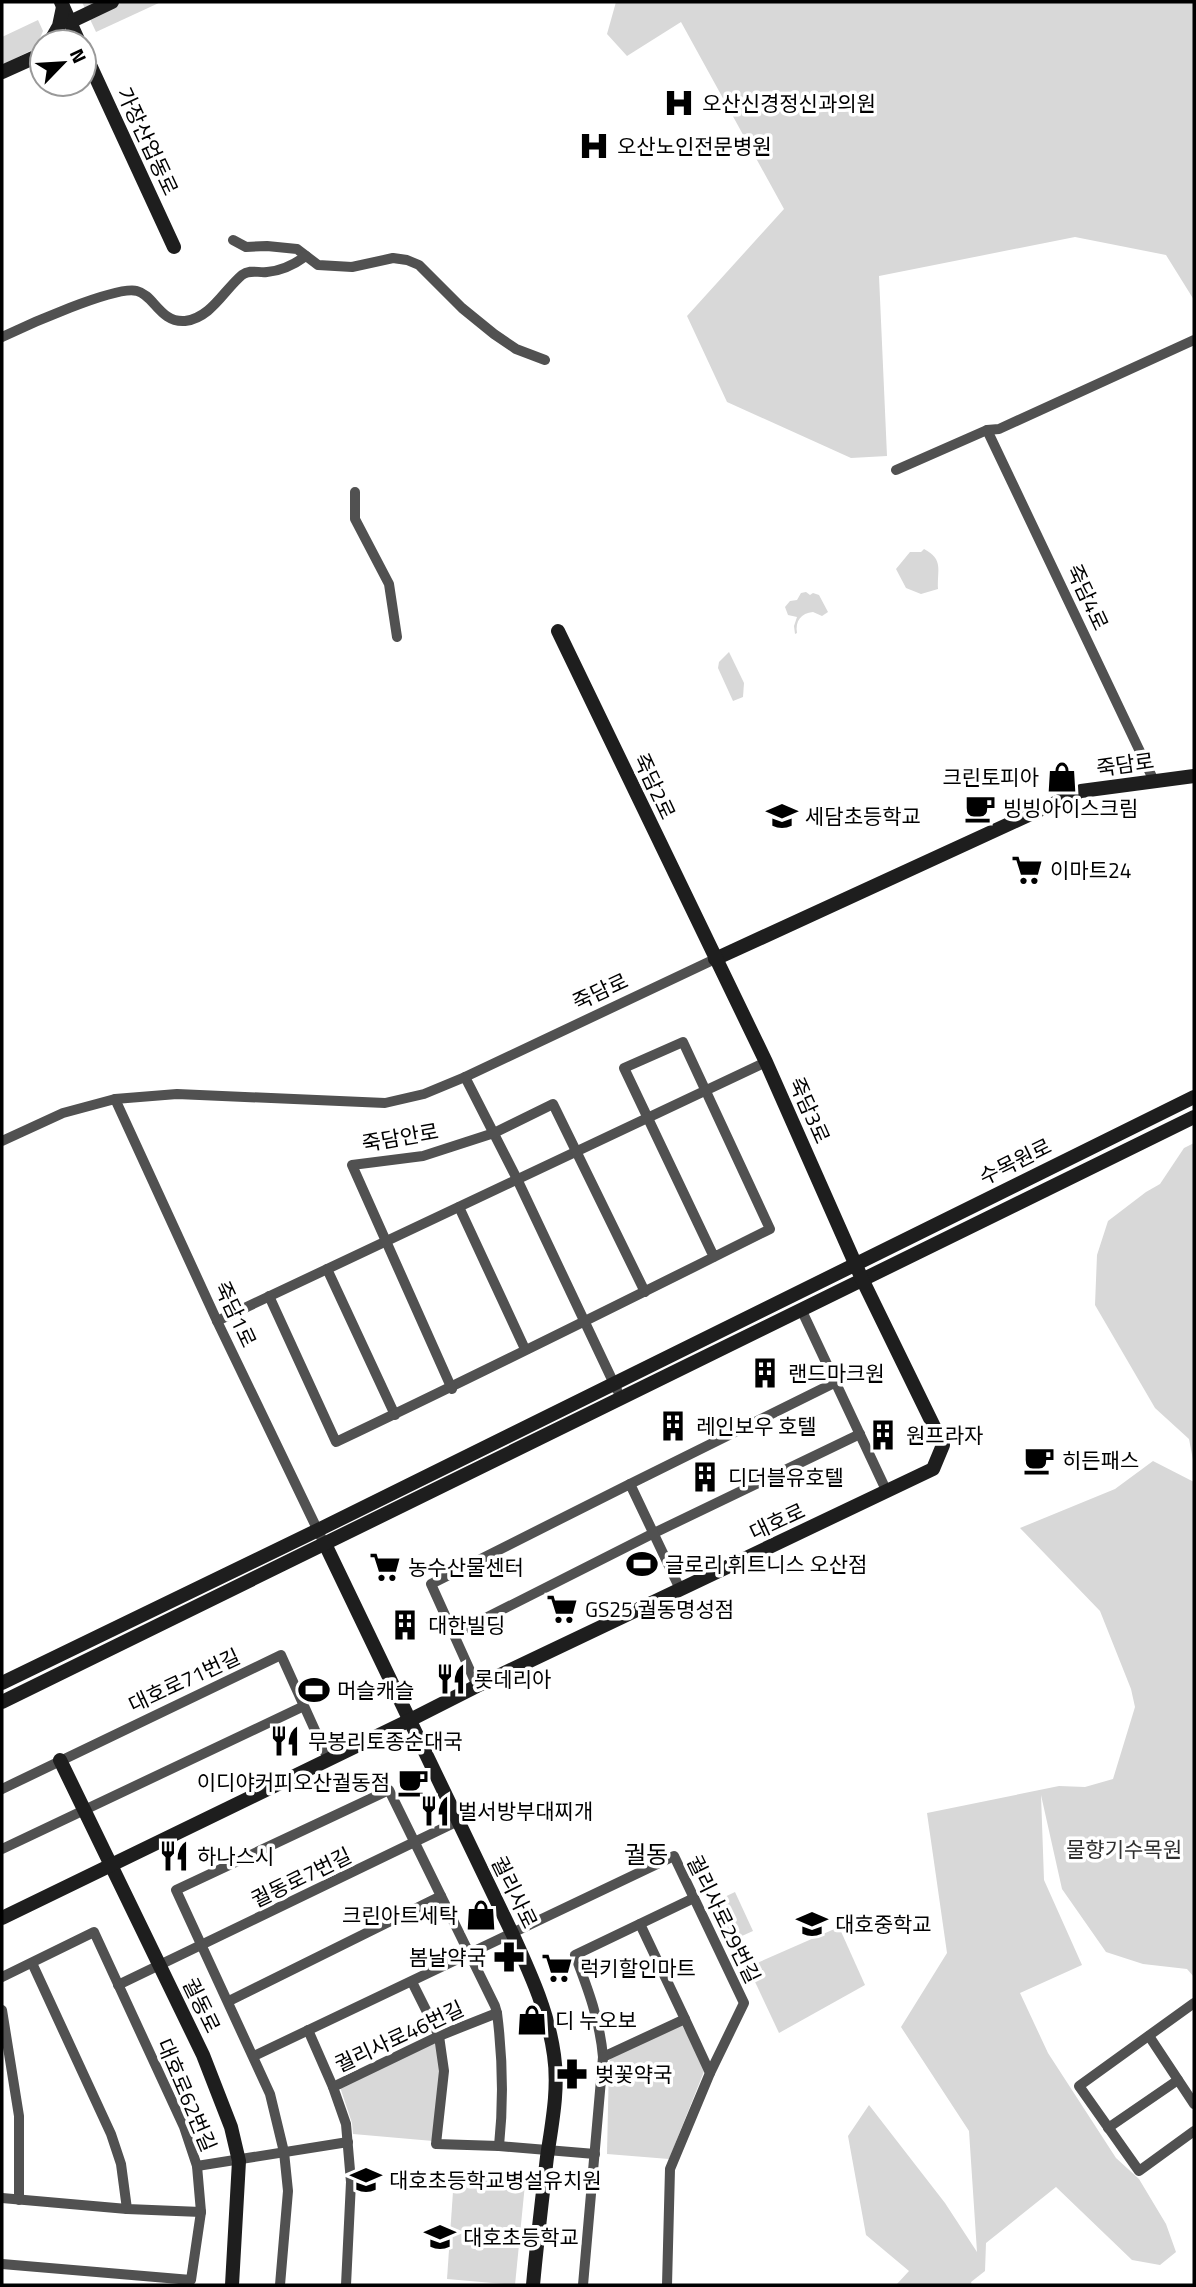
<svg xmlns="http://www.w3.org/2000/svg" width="1196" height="2287" font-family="'Titillium Web','Noto Sans KR',sans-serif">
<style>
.green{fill:#d8d8d8}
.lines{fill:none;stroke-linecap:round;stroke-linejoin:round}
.street{stroke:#515151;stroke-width:10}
.secondary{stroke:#1e1e1e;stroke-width:14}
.labels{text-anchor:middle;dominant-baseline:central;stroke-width:7;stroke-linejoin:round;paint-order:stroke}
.poi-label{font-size:21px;fill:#000;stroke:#fff;text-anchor:start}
.street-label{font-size:21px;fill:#000;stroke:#fff}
.park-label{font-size:21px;fill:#2f2f2f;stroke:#fff}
.quarter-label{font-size:24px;fill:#000;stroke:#fff}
</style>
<rect width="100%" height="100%" fill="#fff"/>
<!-- green -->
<g class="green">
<path d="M82 2H161L96 32Z"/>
<path d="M616 2H1194V300L1166 255 1075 237 879 276 887 456 851 458 727 402 687 316 784 209 681 22 627 56 607 34Z"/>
<path d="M38 20 43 31 36 48 2 65V37Z"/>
<path d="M924 549C944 560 937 569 938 589L921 594 906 588 896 569 910 552H921Z"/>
<path d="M806 592 810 595 813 593 819 595 828 612 822 616 813 612C801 613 795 621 797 633L795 634 794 626 797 617 788 615 785 607 790 601 797 600 801 593Z"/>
<path d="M729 652 744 683 743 697 733 701 718 668 719 662Z"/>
<path d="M1194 1143V1465L1189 1439 1155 1408 1095 1305 1097 1255 1108 1221 1146 1192 1160 1184 1184 1148Z"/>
<path d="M1153 1461 1194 1482V1977L1187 1969 1143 1964 1106 1952 1062 1889 1041 1795 1044 1880 1082 1965 1020 1993 1048 2053 1116 2158 1139 2179 1166 2224 1176 2252 1160 2265 1132 2260 1056 2187 986 2243 985 2271 971 2282 972 2285H896L909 2271 866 2235 848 2136 869 2105 945 2203 977 2252 969 2131 901 2027 947 1953 927 1813 1059 1786 1085 1787 1113 1779 1135 1707 1131 1689 1100 1611 1020 1528 1115 1489Z"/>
<path d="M735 1892 753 1931 733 1940 716 1901Z"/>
<path d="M839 1927 865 1985 779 2033 748 1967Z"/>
<path d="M682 2025 705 2069 669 2159 607 2154 609 2062 611 2058Z"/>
<path d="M434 2042 437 2044 441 2073 433 2141 353 2134 352 2123 340 2087Z"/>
<path d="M454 2177 525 2184 515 2285 447 2279Z"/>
</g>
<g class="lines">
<!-- street -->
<g class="street">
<path d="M233 240 246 247 267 246 297 249 318 265 352 267 393 258 407 260 419 265 462 308 494 334 516 349 545 360"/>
<path d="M2 337C25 326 116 285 137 291 154 295 160 323 185 321 211 318 224 290 242 275 250 269 258 273 267 272 282 271 295 264 306 256"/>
<path d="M987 430 1154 781"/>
<path d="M896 470 987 430 999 429 1194 340"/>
<path d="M355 492V519L389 584 397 637"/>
<path d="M465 1077 517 1179 617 1390"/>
<path d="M115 1099 217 1321 321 1537"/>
<path d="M2 1141 63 1113 115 1099 177 1094 385 1103 424 1094 465 1077 715 959"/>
<path d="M459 1207 525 1349"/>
<path d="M327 1269 395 1415"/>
<path d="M269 1296 336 1442C482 1373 626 1301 770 1229L683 1042 624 1068 714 1257"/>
<path d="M801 1309 887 1492"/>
<path d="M217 1321 766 1062"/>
<path d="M452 1389 352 1165 423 1156 494 1133 553 1104 645 1292"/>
<path d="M630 1484 836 1382"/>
<path d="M454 1634 652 1534 860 1434"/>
<path d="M477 1686 431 1584 630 1484 680 1589"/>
<path d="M2 1789 281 1655 328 1759"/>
<path d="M2 1849 304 1706"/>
<path d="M694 1898 575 1955C588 1989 600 2021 603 2057L685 2019 710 2073"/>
<path d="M640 1924 685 2019"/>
<path d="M32 1963 111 2134 121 2164 127 2209"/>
<path d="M2 1977 94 1932 184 2127 197 2166 201 2212 191 2280 2 2264"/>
<path d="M412 1982 439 2036 444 2071 436 2144 499 2146"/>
<path d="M118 1985 458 1821"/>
<path d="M229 2001 441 1896"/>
<path d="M1194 2003 1079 2086 1139 2171 1194 2131"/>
<path d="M2 2010 19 2116V2200"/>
<path d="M308 2030 333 2087"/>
<path d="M1149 2036 1194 2104"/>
<path d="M254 2056 674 1856 744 2003 710 2073 670 2169 667 2285"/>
<path d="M1108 2128 1178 2080"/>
<path d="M197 2166 348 2142"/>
<path d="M2 2198 127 2209 201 2212"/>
<path d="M280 2285 288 2191 284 2152 270 2094 176 1890 389 1790 495 2006 497 2013"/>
<path d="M346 2285 351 2182 346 2124 333 2087 439 2036 497 2013C503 2060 504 2099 499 2146L595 2154"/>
<path d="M583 2285 603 2057"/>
</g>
<!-- secondary -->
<g class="secondary">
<path d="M61 2 79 42"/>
<path d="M70 22 112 2"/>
<path d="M50 42 59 26 63 7"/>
<path d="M84 52 174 247"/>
<path d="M2 72 42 54"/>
<path d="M715 959 1081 791 1194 776"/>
<path d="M325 1544 512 1933C530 1973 548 2011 554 2055 559 2089 552 2123 547 2157 542 2200 537 2242 533 2285"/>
<path d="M2 1683 318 1530 1194 1097"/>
<path d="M2 1702 1194 1117"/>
<path d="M60 1760 203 2055 231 2127 239 2161 232 2285"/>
<path d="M2 1918 410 1720 477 1686 933 1469 943 1445 862 1279 766 1062 558 631"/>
</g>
</g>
<!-- icons -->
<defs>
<g id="hospital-bare" transform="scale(2.415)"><path d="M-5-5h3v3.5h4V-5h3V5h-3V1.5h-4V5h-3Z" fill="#000" stroke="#fff" stroke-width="2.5" paint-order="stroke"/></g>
<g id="shop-bare" transform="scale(2.415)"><path d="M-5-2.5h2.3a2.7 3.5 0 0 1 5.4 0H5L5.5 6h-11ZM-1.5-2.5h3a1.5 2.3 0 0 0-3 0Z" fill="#000" stroke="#fff" stroke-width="2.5" paint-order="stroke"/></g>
<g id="cafe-bare" transform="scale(2.415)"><path d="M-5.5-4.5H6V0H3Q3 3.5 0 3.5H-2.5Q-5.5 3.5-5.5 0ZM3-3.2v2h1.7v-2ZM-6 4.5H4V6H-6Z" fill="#000" stroke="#fff" stroke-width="2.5" paint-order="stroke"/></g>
<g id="school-bare" transform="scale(2.415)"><path d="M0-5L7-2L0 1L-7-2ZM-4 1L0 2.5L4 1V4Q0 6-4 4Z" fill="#000" stroke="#fff" stroke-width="2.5" paint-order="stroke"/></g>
<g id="supermarket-bare" transform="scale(2.415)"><path d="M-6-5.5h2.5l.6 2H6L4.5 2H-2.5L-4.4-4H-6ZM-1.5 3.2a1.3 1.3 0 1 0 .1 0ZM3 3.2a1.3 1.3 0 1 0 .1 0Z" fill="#000" stroke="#fff" stroke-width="2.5" paint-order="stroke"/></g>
<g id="building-bare" transform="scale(2.415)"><path d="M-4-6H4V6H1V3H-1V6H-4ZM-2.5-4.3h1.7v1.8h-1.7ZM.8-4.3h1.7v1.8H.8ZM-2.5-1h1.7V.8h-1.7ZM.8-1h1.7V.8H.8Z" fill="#000" stroke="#fff" stroke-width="2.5" paint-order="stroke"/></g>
<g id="stadium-bare" transform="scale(2.415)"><path d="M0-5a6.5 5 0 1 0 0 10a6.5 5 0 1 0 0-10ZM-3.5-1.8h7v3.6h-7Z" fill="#000" stroke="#fff" stroke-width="2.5" paint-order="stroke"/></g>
<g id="restaurant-bare" transform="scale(2.415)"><path d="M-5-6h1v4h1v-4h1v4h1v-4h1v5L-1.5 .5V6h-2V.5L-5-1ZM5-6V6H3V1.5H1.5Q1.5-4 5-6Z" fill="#000" stroke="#fff" stroke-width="2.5" paint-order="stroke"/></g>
<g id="pharmacy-bare" transform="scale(2.415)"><path d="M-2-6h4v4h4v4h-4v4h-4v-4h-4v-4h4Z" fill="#000" stroke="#fff" stroke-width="2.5" paint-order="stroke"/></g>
</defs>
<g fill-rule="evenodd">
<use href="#hospital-bare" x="679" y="103"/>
<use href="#hospital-bare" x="594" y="146"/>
<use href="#shop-bare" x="1062" y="777"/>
<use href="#cafe-bare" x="980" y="808"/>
<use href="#school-bare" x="782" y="816"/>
<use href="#supermarket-bare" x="1027" y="870"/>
<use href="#building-bare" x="765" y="1373"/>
<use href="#building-bare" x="673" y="1426"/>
<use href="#building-bare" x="883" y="1435"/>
<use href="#cafe-bare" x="1039" y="1460"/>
<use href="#building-bare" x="705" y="1477"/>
<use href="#stadium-bare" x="642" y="1564"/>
<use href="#supermarket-bare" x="385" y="1567"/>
<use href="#supermarket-bare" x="562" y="1609"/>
<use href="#building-bare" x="405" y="1625"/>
<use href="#restaurant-bare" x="451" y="1679"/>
<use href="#stadium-bare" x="314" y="1690"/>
<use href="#restaurant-bare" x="285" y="1741"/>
<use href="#cafe-bare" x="413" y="1782"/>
<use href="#restaurant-bare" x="435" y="1811"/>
<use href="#restaurant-bare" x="174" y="1856"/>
<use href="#shop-bare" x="481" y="1915"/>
<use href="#school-bare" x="812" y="1924"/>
<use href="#pharmacy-bare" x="509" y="1957"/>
<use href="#supermarket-bare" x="557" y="1968"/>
<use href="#shop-bare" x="532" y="2020"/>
<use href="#pharmacy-bare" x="572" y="2074"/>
<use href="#school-bare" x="366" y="2180"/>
<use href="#school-bare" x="440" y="2237"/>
</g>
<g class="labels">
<!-- poi labels -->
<g class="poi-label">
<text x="702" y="103">오산신경정신과의원</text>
<text x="617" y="146">오산노인전문병원</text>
<text x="1039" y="777" text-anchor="end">크린토피아</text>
<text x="1003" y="808">빙빙아이스크림</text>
<text x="805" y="816">세담초등학교</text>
<text x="1050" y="870">이마트24</text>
<text x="788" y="1373">랜드마크원</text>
<text x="696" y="1426">레인보우 호텔</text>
<text x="906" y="1435">원프라자</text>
<text x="1062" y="1460">히든패스</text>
<text x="728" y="1477">디더블유호텔</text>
<text x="665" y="1564">글로리 휘트니스 오산점</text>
<text x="408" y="1567">농수산물센터</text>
<text x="585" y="1609">GS25 궐동명성점</text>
<text x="428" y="1625">대한빌딩</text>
<text x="474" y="1679">롯데리아</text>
<text x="337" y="1690">머슬캐슬</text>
<text x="308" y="1741">무봉리토종순대국</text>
<text x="390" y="1782" text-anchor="end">이디야커피오산궐동점</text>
<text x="458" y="1811">벌서방부대찌개</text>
<text x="197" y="1856">하나스시</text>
<text x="458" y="1915" text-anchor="end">크린아트세탁</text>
<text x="835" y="1924">대호중학교</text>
<text x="486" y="1957" text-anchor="end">봄날약국</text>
<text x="580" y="1968">럭키할인마트</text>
<text x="555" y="2020">디 누오보</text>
<text x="595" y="2074">벚꽃약국</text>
<text x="389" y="2180">대호초등학교병설유치원</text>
<text x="463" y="2237">대호초등학교</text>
</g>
<!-- street labels -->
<g class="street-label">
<text transform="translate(148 141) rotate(65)">가장산업동로</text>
<text transform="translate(1088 597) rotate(65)">죽담4로</text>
<text transform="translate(1125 764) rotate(-8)">죽담로</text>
<text transform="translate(655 786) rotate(65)">죽담2로</text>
<text transform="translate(600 991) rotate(-25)">죽담로</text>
<text transform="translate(810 1110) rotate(66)">죽담3로</text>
<text transform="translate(400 1137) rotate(-10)">죽담안로</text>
<text transform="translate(1015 1161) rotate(-26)">수목원로</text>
<text transform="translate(236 1314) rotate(65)">죽담1로</text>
<text transform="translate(777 1521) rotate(-25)">대호로</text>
<text transform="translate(184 1680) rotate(-25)">대호로71번길</text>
<text transform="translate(301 1877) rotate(-26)">궐동로7번길</text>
<text transform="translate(515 1892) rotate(64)">궐리사로</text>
<text transform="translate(724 1919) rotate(64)">궐리사로29번길</text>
<text transform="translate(202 2005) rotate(64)">궐동로</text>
<text transform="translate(399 2036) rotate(-25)">궐리사로46번길</text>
<text transform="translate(187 2095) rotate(67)">대호로62번길</text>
</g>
<!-- park labels -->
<g class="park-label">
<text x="1124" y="1849">물향기수목원</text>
</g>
<!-- quarter labels -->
<g class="quarter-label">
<text x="646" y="1854">궐동</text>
</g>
</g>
<!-- border -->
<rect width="1196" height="2287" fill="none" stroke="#000000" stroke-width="7"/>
<!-- north arrow -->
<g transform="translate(63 63) rotate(65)"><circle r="33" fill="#ffffff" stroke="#999999" stroke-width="2"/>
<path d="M0-5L12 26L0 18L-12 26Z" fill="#000000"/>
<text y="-10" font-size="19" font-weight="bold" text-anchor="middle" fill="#000000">N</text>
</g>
</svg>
